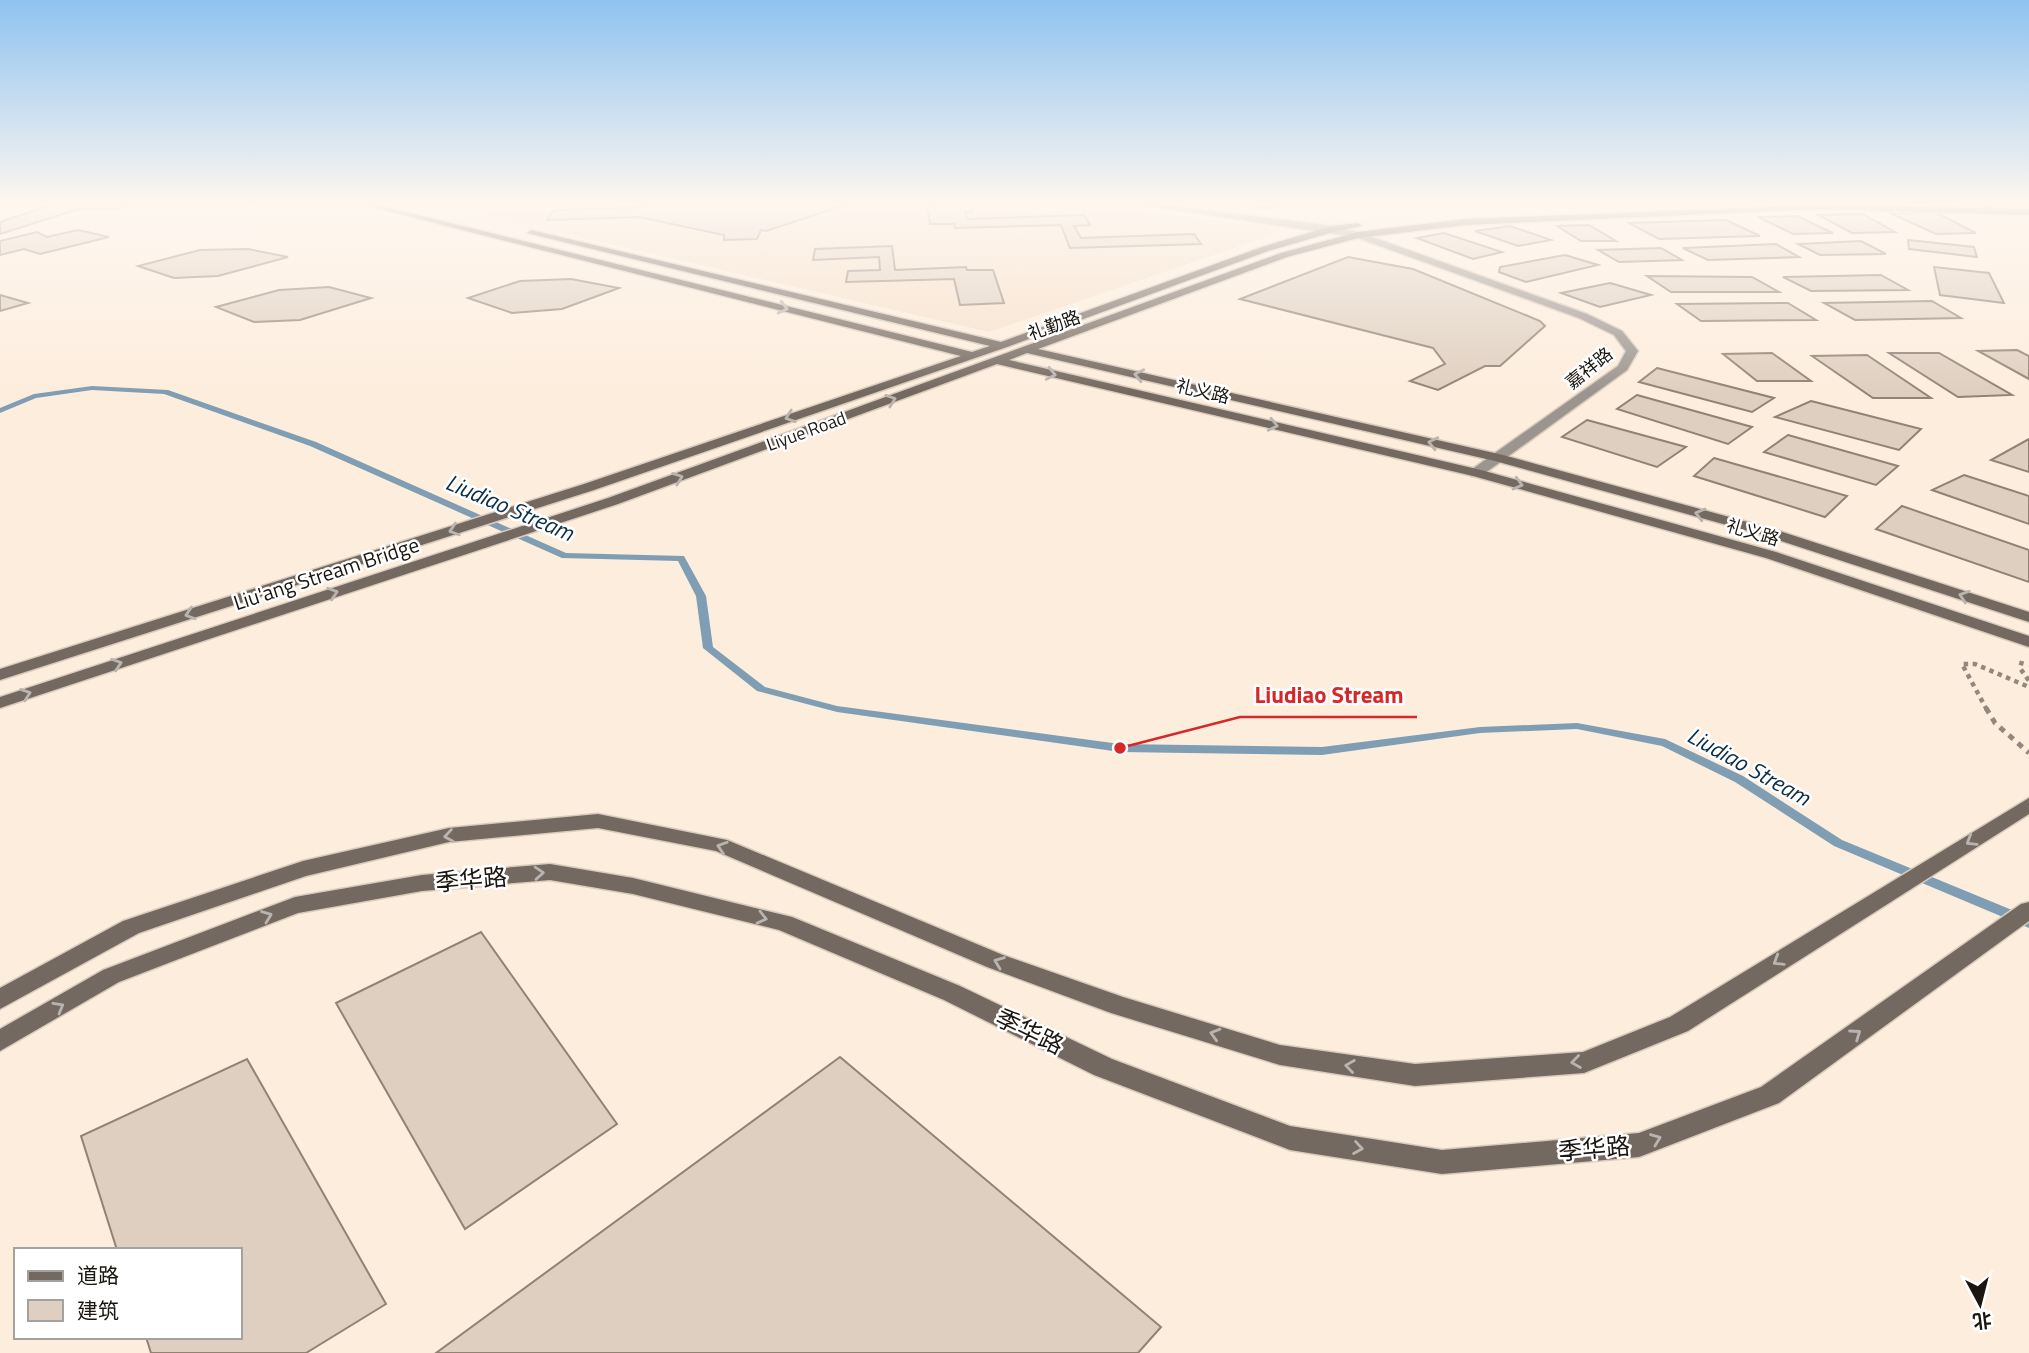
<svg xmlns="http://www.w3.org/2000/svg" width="2029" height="1353" font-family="'Titillium Web','Noto Sans SC',sans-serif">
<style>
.built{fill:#f6e0cb}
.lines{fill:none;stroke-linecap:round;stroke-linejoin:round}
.stream{fill:#7f9eb4;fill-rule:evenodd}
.building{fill:#dfcfc0;stroke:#918274;stroke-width:2}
.minor-casing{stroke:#d9cbbc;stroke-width:3}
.tertiary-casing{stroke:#d9cbbc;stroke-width:3}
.secondary-casing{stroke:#d9cbbc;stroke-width:3}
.path-far1{stroke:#93887d;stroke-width:4.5;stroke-dasharray:4.5 4.5;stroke-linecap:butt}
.path{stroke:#93887d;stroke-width:5;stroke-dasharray:6 6;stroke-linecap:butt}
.minor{fill:#9c948f;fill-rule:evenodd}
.tertiary{fill:#9c948f;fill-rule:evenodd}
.secondary{fill:#746961;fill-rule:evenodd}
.oneway{stroke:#bab4b0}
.labels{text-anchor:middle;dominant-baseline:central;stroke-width:5;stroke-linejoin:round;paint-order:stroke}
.far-street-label{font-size:18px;fill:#1b1610;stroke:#fff}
.street-label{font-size:21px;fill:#1b1610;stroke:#fff}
.water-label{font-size:23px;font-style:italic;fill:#0a2e45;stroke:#fff}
.near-street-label{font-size:24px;fill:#1b1610;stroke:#fff}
.leader{fill:none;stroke:#d62828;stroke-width:2.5}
.callout-dot{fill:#d62828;stroke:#fff;stroke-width:2.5}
.callout-label{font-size:23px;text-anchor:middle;font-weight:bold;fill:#d62828;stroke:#fff;stroke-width:5;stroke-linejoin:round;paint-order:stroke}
</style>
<rect width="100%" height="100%" fill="#fdeddd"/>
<!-- built -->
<path class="built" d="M434 203H1083L1267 227 1275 234 989 332Z"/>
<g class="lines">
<!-- stream -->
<path class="stream" d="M92 386 168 390 316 442 566 553 684 556 706 596 713 647 765 687 837 706 1120 744 1322 747 1480 727 1577 723 1665 739 1743 776 1842 840 2029 917V928L1834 846 1735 782 1662 746 1577 729 1480 733 1322 755 1120 752 837 712 757 691 703 648 696 596 678 561 562 558 310 446 164 394 92 390 36 398 0 413V408L34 394Z"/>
</g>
<!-- building -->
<g class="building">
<path d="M56 203H129L118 209H79L0 234V222Z"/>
<path d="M649 203H851L766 231 761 230 757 239 724 240V235L639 217 547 220 552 212 559 210 632 208Z"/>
<path d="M968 203 972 212H965L967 219 1084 215 1090 225 1074 226 1081 238 1194 234 1201 244 1070 248 1061 225 955 228 954 224H930L927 205Z"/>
<path d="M1251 203H1287L1266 209 1246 204Z"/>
<path d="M1890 213H1937L1976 233 1936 234Z"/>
<path d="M1863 214 1895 232 1852 233 1818 215Z"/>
<path d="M1797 216 1833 233 1793 234 1758 217Z"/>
<path d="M1726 220 1760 236 1659 239 1629 223Z"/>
<path d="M1589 225 1616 241H1581L1557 226Z"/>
<path d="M1510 226 1551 240 1518 246 1475 231Z"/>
<path d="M78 230 109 237 40 254 24 249 0 255V241L37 232 47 237Z"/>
<path d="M1444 233 1502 252 1473 259 1417 238Z"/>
<path d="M1908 240 1974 247 1977 257 1909 249Z"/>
<path d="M1861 241 1886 254 1820 255 1798 244Z"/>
<path d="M1776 244 1799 257 1708 260 1683 248Z"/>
<path d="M892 246 895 270 966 267 967 270H993L1004 303 960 305 954 279 846 282 848 271 880 270 879 257 813 260 815 249Z"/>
<path d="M1661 248 1682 260 1619 262 1598 250Z"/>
<path d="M248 249 288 257 218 276 174 278 138 266 200 250Z"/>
<path d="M1565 255 1598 265 1526 282 1499 272 1500 267Z"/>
<path d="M1348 257 1413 269 1540 321 1545 326 1500 366H1485L1438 390 1410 381 1445 364 1433 348 1240 299Z"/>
<path d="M1934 267 1989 273 2004 303 1940 295Z"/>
<path d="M1881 275 1908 290 1811 291 1783 277Z"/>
<path d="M1647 276 1752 277 1779 292H1671Z"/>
<path d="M571 279 619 288 562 309 512 313 468 298 520 281Z"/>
<path d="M1610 283 1651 295 1600 307 1561 293Z"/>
<path d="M329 287 371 298 300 320 254 322 216 307 279 290Z"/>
<path d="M0 295 28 303 0 311Z"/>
<path d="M1932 301 1961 318 1855 320 1824 303Z"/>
<path d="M1788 303 1816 320 1701 321 1677 304Z"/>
<path d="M2017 350 2029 356V379L1978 351Z"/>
<path d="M1772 353 1811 381H1757L1723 354Z"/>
<path d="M1889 353H1939L2012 395 1958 397Z"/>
<path d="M1867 355 1931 398H1873L1812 356Z"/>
<path d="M1657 368 1774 398 1752 412 1639 382Z"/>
<path d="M1637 395 1752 427 1728 444 1617 409Z"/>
<path d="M1811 401 1921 429 1899 450 1775 417Z"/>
<path d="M1587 420 1686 447 1657 467 1562 437Z"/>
<path d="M1788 435 1898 466 1876 485 1764 452Z"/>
<path d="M2029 439V472L1991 460Z"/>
<path d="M1714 458 1847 496 1825 517 1694 476Z"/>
<path d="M1964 475 2029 496V524L1932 490Z"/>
<path d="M1902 506 2029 550V582L1876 529Z"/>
<path d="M481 932 617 1124 465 1229 336 1003Z"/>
<path d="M840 1057 1161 1327 1138 1353H436Z"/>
<path d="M247 1059 386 1304 306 1353H151L146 1337H240V1250H117L81 1136Z"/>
</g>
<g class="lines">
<!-- minor casing -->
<g class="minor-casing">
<path id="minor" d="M1981 203H1989L1993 209 1986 211Z"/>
</g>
<!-- tertiary casing -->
<g class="tertiary-casing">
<path id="tertiary" d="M1128 203H1151L1332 226 1361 233 1587 314 1622 331 1638 351 1627 370 1481 476H1471V470L1618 366 1626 351 1614 335 1579 318 1355 237Z"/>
</g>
<!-- secondary casing -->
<g class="secondary-casing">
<g id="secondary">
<path d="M356 203H370L972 352 990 346 527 233 531 230 1001 342 1262 247 1332 226 1358 223 1362 226 1333 232 1268 251 1007 347 594 490 0 680V669L584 484 961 356Z"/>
<path d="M1820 205 2029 209V215L1820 209 1465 225 1358 238 1287 257 1038 349 1503 455 1773 529 2029 612V622L1763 535 1495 461 1027 353 1009 360 1481 470 1776 552 2029 636V647L1766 558 1473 476 997 364 618 504 0 708V697L608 498 1281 253 1358 232 1465 219Z"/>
<path d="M2029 798V814L1688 1031 1584 1073 1415 1086 1280 1065 1111 1013 987 967 716 851 598 828 449 842 306 876 139 933 0 1009V988L123 921 303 861 449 828 598 814 727 840 1003 955 1123 997 1280 1045 1415 1064 1583 1052 1670 1017Z"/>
<path d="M550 864 633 878 792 917 960 986 1112 1059 1290 1126 1442 1150 1639 1133 1761 1087 2021 904 2029 902V921L1779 1103 1639 1157 1442 1174 1290 1150 1094 1075 944 1000 779 930 633 894 550 880 422 891 298 913 119 982 0 1051V1029L103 970 295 897 422 875Z"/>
</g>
</g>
<!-- path-far1 -->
<g class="path-far1">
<path d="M2022 661 2020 668 2029 681"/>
<path d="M1987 710 1962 664H1975L2029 687"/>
</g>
<!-- path -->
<path class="path" d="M1986 708 1995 723 2029 753"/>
<!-- minor -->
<use href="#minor" class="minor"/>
<!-- tertiary -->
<use href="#tertiary" class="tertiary"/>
<!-- secondary -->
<use href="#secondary" class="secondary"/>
</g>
<!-- one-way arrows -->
<defs><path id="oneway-chevron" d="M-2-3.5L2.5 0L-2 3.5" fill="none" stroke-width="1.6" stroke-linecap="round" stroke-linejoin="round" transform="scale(1.75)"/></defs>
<g class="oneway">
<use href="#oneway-chevron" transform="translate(783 308) rotate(14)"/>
<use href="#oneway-chevron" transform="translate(1051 374) rotate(13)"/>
<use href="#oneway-chevron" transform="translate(1139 375) rotate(-167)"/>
<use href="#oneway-chevron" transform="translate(891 400) rotate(-20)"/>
<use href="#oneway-chevron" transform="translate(790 417) rotate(161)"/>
<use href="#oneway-chevron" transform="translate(1273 425) rotate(13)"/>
<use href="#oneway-chevron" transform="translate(1433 443) rotate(-167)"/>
<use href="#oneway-chevron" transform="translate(678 478) rotate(-20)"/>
<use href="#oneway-chevron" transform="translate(1518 484) rotate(15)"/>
<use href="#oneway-chevron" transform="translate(1700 514) rotate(-165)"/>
<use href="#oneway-chevron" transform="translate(454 530) rotate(162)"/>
<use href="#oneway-chevron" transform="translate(333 593) rotate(-18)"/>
<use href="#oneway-chevron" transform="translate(1964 596) rotate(-162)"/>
<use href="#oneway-chevron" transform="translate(190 614) rotate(162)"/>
<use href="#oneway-chevron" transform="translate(117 664) rotate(-18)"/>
<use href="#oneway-chevron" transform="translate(26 694) rotate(-19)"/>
<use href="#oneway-chevron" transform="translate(449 836) rotate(171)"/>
<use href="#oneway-chevron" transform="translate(1971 841) rotate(148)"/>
<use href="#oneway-chevron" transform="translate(722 847) rotate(-162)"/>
<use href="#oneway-chevron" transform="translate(539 873) rotate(-4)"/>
<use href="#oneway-chevron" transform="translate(267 916) rotate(-21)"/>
<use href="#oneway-chevron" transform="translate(762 918) rotate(14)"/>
<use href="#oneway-chevron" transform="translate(1778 961) rotate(148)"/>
<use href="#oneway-chevron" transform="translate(999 962) rotate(-159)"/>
<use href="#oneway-chevron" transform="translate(59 1007) rotate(-30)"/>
<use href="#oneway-chevron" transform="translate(1215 1034) rotate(-164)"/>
<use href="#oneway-chevron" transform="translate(1856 1034) rotate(-35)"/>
<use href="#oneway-chevron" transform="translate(1576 1062) rotate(172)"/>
<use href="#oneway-chevron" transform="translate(1350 1066) rotate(-172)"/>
<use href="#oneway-chevron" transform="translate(1656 1139) rotate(-21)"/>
<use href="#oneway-chevron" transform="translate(1358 1148) rotate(9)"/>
</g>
<!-- sky -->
<linearGradient id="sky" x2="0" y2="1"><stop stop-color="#8fc3f0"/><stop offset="0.52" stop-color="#fef7f0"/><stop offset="1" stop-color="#fef7f0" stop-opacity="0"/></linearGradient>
<rect width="2029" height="392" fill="url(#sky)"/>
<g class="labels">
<!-- far-street labels -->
<g class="far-street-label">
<text transform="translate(1054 325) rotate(-20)">礼勤路</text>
<text transform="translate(1589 368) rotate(-39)">嘉祥路</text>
<text transform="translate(1203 391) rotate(13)">礼义路</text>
<text transform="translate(806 431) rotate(-20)">Liyue Road</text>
<text transform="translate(1753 532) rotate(16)">礼义路</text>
</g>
<!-- street labels -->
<g class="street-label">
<text transform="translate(326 573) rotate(-18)">Liu'ang Stream Bridge</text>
</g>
<!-- water labels -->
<g class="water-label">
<text transform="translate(510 507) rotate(23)">Liudiao Stream</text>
<text transform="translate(1749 766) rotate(29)">Liudiao Stream</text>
</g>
<!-- near-street labels -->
<g class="near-street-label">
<text transform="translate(471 879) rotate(-5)">季华路</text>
<text transform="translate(1030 1031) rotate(26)">季华路</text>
<text transform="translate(1594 1148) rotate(-5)">季华路</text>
</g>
</g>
<!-- callouts -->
<path class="leader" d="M1120 748L1240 717H1417"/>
<circle class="callout-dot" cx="1120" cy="748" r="7"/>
<g class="callout-label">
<text x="1329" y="703">Liudiao Stream</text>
</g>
<!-- legend -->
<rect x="14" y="1248" width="228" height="91" fill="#ffffff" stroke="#a4a29f" stroke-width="2"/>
<rect x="28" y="1271" width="35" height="10" fill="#746961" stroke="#a4a29f" stroke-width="2"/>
<text x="77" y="1283" font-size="21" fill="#1b1610">道路</text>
<rect x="28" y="1300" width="35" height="21" fill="#dfcfc0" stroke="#a4a29f" stroke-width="2"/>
<text x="77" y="1318" font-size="21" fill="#1b1610">建筑</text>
<!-- north arrow -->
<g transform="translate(1980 1304) rotate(173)" stroke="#ffffff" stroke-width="5" paint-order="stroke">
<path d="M0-5L12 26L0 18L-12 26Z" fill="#1b1610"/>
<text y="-10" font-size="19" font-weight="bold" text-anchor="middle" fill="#1b1610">北</text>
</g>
</svg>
